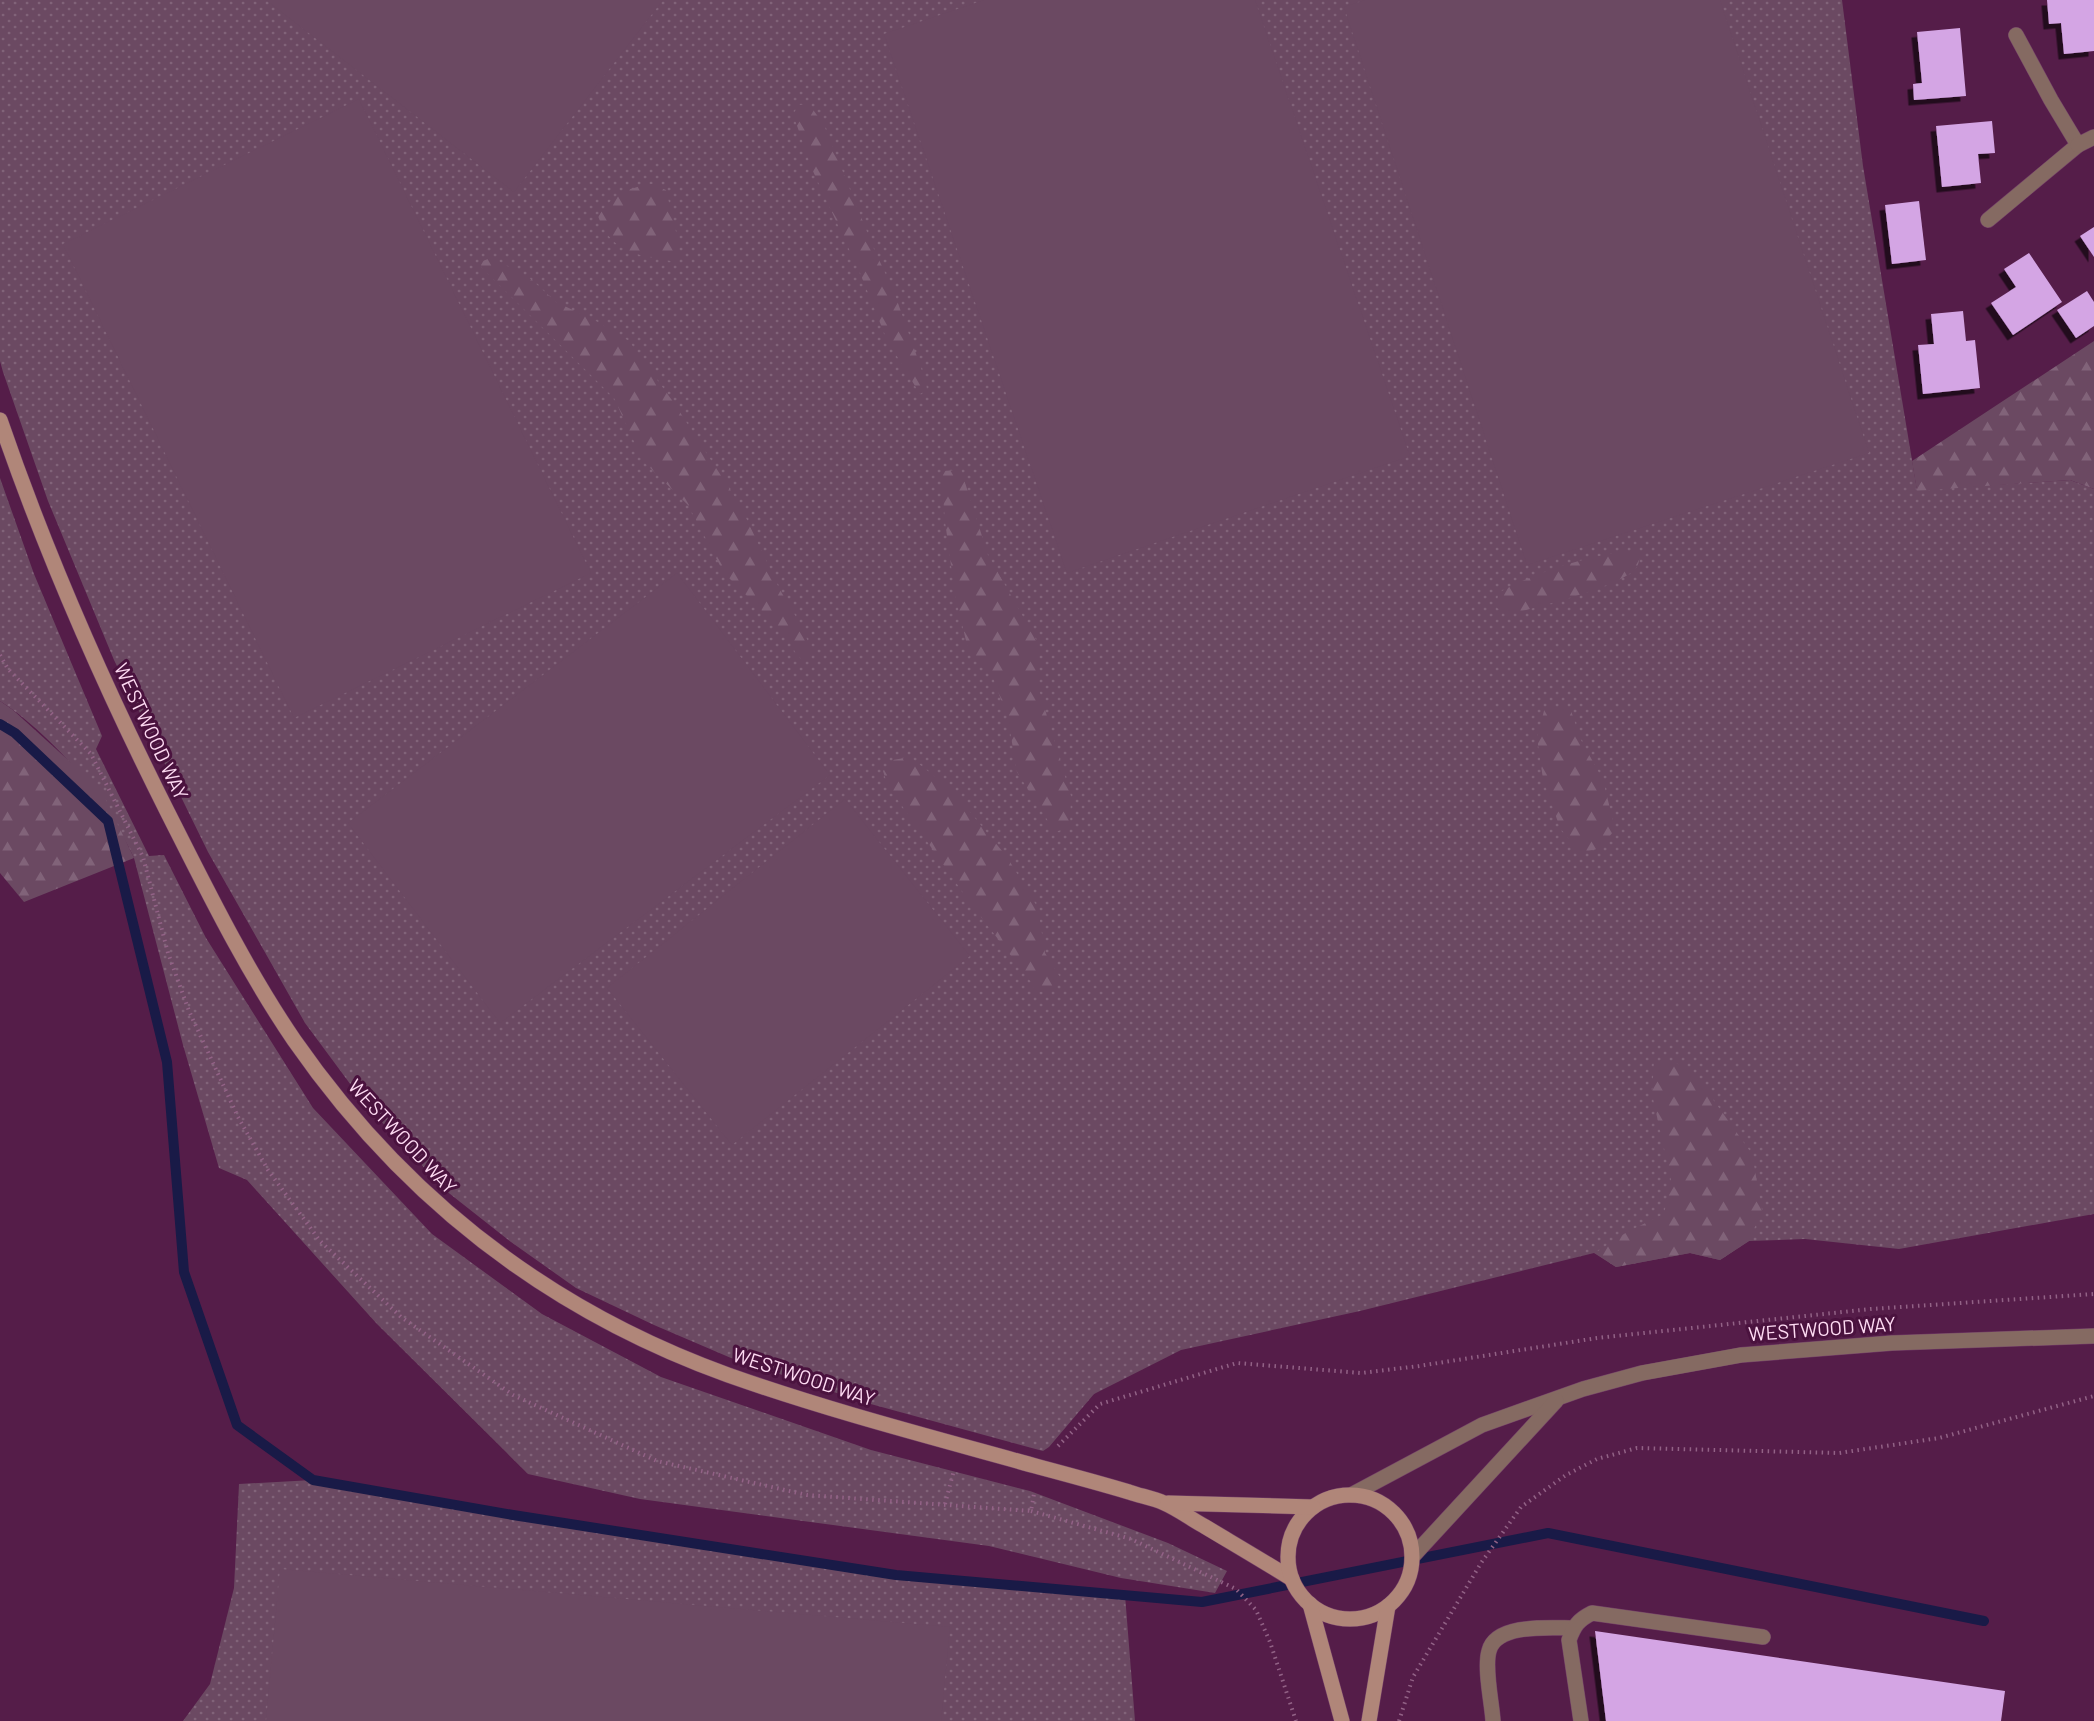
<svg xmlns="http://www.w3.org/2000/svg" width="2094" height="1721" font-family="Barlow,sans-serif">
<style>
.grass{fill:url(#grass-dots)}
.forest{fill:url(#forest-firs)}
.pitch{fill:#6b4962}
.lines{fill:none;stroke-linecap:round;stroke-linejoin:round}
.stream{stroke:#191a47;stroke-width:10}
.building{fill:#d4a5e4;filter:url(#shadow)}
.lane-casing{stroke:#733f68;stroke-width:16}
.street-casing{stroke:#733f68;stroke-width:16}
.secondary-casing{stroke:#733f68;stroke-width:16}
.path{stroke:#926286;stroke-width:4;stroke-dasharray:1.5 4.5;stroke-linecap:butt}
.lane{stroke:#856a62;stroke-width:15}
.street{stroke:#856a62;stroke-width:15}
.secondary{stroke:#b08679;stroke-width:15}
.labels{text-anchor:middle;dominant-baseline:central;stroke-width:6;stroke-linejoin:round;paint-order:stroke}
.street-label{font-size:20px;fill:#fedbf3;stroke:#4a123e}
</style>
<defs>
<pattern id="grass-dots" width="8" height="8" patternUnits="userSpaceOnUse" patternTransform="scale(1.5)"><rect width="8" height="8" fill="#6b4962"/><path d="M2 2h.1M6 6h.1" fill="none" stroke="#816379" stroke-width="1.8" stroke-linecap="round"/></pattern>
<pattern id="forest-firs" width="22" height="20" patternUnits="userSpaceOnUse" patternTransform="scale(1.5)"><rect width="22" height="20" fill="#6b4962"/><path d="M5 1l3.5 6h-7zM16 11l3.5 6h-7z" fill="#816379"/></pattern>
<filter id="shadow"><feDropShadow dx="-5.5" dy="5.5" stdDeviation="0" flood-color="#0009"/></filter>
</defs>
<rect width="100%" height="100%" fill="#551d49"/>
<!-- grass -->
<g class="grass">
<path d="M0 0H1842L1863 166 1917 490 2070 480 2094 489V1214L1899 1249 1805 1239 1749 1241 1720 1260 1690 1253 1616 1267 1594 1253 1360 1311 1181 1350 1094 1394 1049 1447 1043 1451 867 1403 731 1358 654 1325 576 1288 511 1242 445 1190 365 1104 305 1023 208 852 114 660 48 501 3 372 0 361Z"/>
<path d="M0 478 34 574 102 736 96 749 149 856 164 855 206 938 313 1108 432 1234 542 1314 661 1377 871 1450 1030 1491 1168 1543 1227 1571 1215 1593 1121 1578 989 1546 640 1499 528 1474 377 1324 247 1180 219 1168 183 1045 134 858C107 800 54 736 0 701Z"/>
<path d="M313 1480 513 1515 896 1575 1125 1595 1135 1721H183L210 1684 234 1588 239 1484Z"/>
</g>
<!-- forest -->
<g class="forest">
<path d="M809 104 824 125 874 249 894 292 926 382 927 390 920 394 887 340 860 273 812 169 793 114 799 105Z"/>
<path d="M652 184 666 190 679 244 677 262C641 256 611 254 598 216 615 193 624 189 652 184Z"/>
<path d="M488 259 498 261 531 279 556 302 596 321 629 341 674 403 740 505 780 590 802 627 811 649V659L803 661 795 652 787 636 724 573 688 505 643 461 614 398 482 268 480 262Z"/>
<path d="M2094 341V489L2070 480 1917 491 1912 461Z"/>
<path d="M961 470 988 555 1038 643 1037 683 1071 796 1070 827 1055 832 1017 772 1008 719 991 672 968 649 955 595 945 521 941 471Z"/>
<path d="M1637 550 1640 555C1639 559 1639 565 1636 568 1625 585 1533 609 1509 614L1497 608 1498 593C1540 570 1590 555 1637 550Z"/>
<path d="M0 701 13 710 67 759 105 798 134 858 24 902 0 873Z"/>
<path d="M1545 707 1570 708 1581 740 1603 780 1615 829 1601 848 1580 853 1560 828 1543 779 1537 738Z"/>
<path d="M910 757 942 782 966 807 1007 857 1038 908 1045 953 1060 977 1049 991 1035 992 1031 982 971 904 888 786 883 771 893 760Z"/>
<path d="M1654 1061H1671L1692 1070 1752 1154 1762 1210 1749 1241 1720 1260 1690 1253 1616 1267 1595 1253 1627 1232 1664 1214 1671 1180 1652 1094Z"/>
</g>
<!-- pitch -->
<g class="pitch">
<path d="M266 0H663L514 192Z"/>
<path d="M984 0H1255L1410 456 1067 573 884 34Z"/>
<path d="M1365 0H1720L1869 453 1527 565 1344 7Z"/>
<path d="M359 99 591 573 294 718 63 244Z"/>
<path d="M677 573 830 775 500 1023 348 823Z"/>
<path d="M845 799 970 956 732 1145 607 988Z"/>
<path d="M280 1569 950 1627 941 1721H266Z"/>
</g>
<g class="lines">
<!-- stream -->
<path class="stream" d="M0 724 15 733 108 821 167 1062 184 1272 237 1425 313 1480 513 1515 896 1575 1202 1602 1548 1533 1984 1621"/>
</g>
<!-- building -->
<g class="building">
<path d="M2047 0H2094V51L2064 54 2061 23 2049 24Z"/>
<path d="M1960 28 1966 96 1914 100 1913 84 1922 83 1917 32Z"/>
<path d="M1992 121 1995 153 1978 154 1981 183 1942 187 1936 126Z"/>
<path d="M1919 201 1926 260 1892 264 1885 205Z"/>
<path d="M2094 227V257L2080 236Z"/>
<path d="M2029 253 2062 302 2013 335 1991 303 2016 287 2004 269Z"/>
<path d="M2087 291 2094 302V326L2076 338 2057 310Z"/>
<path d="M1963 311 1966 341 1975 340 1980 388 1923 394 1918 345 1934 344 1931 314Z"/>
<path d="M1595 1631 2005 1691 2001 1721H1606Z"/>
</g>
<g class="lines">
<!-- lane casing -->
<g class="lane-casing">
<g id="lane">
<path d="M1988 220 2078 145 2051 100 2016 35"/>
<path d="M1493 1721C1492 1703 1484 1668 1489 1651 1496 1623 1551 1628 1573 1628"/>
<path d="M1581 1721 1569 1640C1574 1626 1578 1620 1592 1613L1763 1637"/>
</g>
</g>
<!-- street casing -->
<g class="street-casing">
<g id="street">
<path d="M2078 145 2094 137"/>
<path d="M1351 1495 1482 1425 1583 1389 1642 1373 1741 1355 1892 1343 2094 1336"/>
<path d="M1413 1556 1556 1401"/>
</g>
</g>
<!-- secondary casing -->
<g class="secondary-casing">
<g id="secondary">
<path d="M0 420C46 554 104 686 168 813 207 890 245 968 294 1040 403 1197 548 1310 728 1375 830 1411 935 1438 1039 1467 1069 1475 1099 1483 1129 1492 1140 1496 1153 1498 1164 1503 1178 1509 1191 1519 1204 1526 1234 1544 1263 1561 1292 1579"/>
<circle cx="1350" cy="1557" r="62"/>
<path d="M1168 1503 1313 1507"/>
<path d="M1310 1604 1342 1721"/>
<path d="M1369 1721 1388 1606"/>
</g>
</g>
<!-- path -->
<g class="path">
<path d="M0 655 8 669 91 754 143 857 168 953 189 1011 238 1117 268 1170 320 1241 401 1317 513 1395 657 1461 807 1495 1031 1511 1034 1494"/>
<path d="M1058 1446 1100 1404 1237 1363 1361 1373 1419 1366 1597 1338 1871 1309 2094 1294"/>
<path d="M945 1504 954 1470"/>
<path d="M1031 1511 1131 1539 1236 1589 1256 1610 1270 1642 1296 1721"/>
<path d="M1399 1721 1413 1677 1481 1563 1521 1507 1566 1475 1597 1459 1637 1448 1839 1453 1939 1438 2094 1396"/>
</g>
<!-- lane -->
<use href="#lane" class="lane"/>
<!-- street -->
<use href="#street" class="street"/>
<!-- secondary -->
<use href="#secondary" class="secondary"/>
</g>
<g class="labels">
<!-- street labels -->
<g class="street-label">
<text transform="translate(152 731) rotate(65)">WESTWOOD WAY</text>
<text transform="translate(403 1136) rotate(47)">WESTWOOD WAY</text>
<text transform="translate(1822 1328) rotate(-4)">WESTWOOD WAY</text>
<text transform="translate(804 1376) rotate(18)">WESTWOOD WAY</text>
</g>
</g>
</svg>
